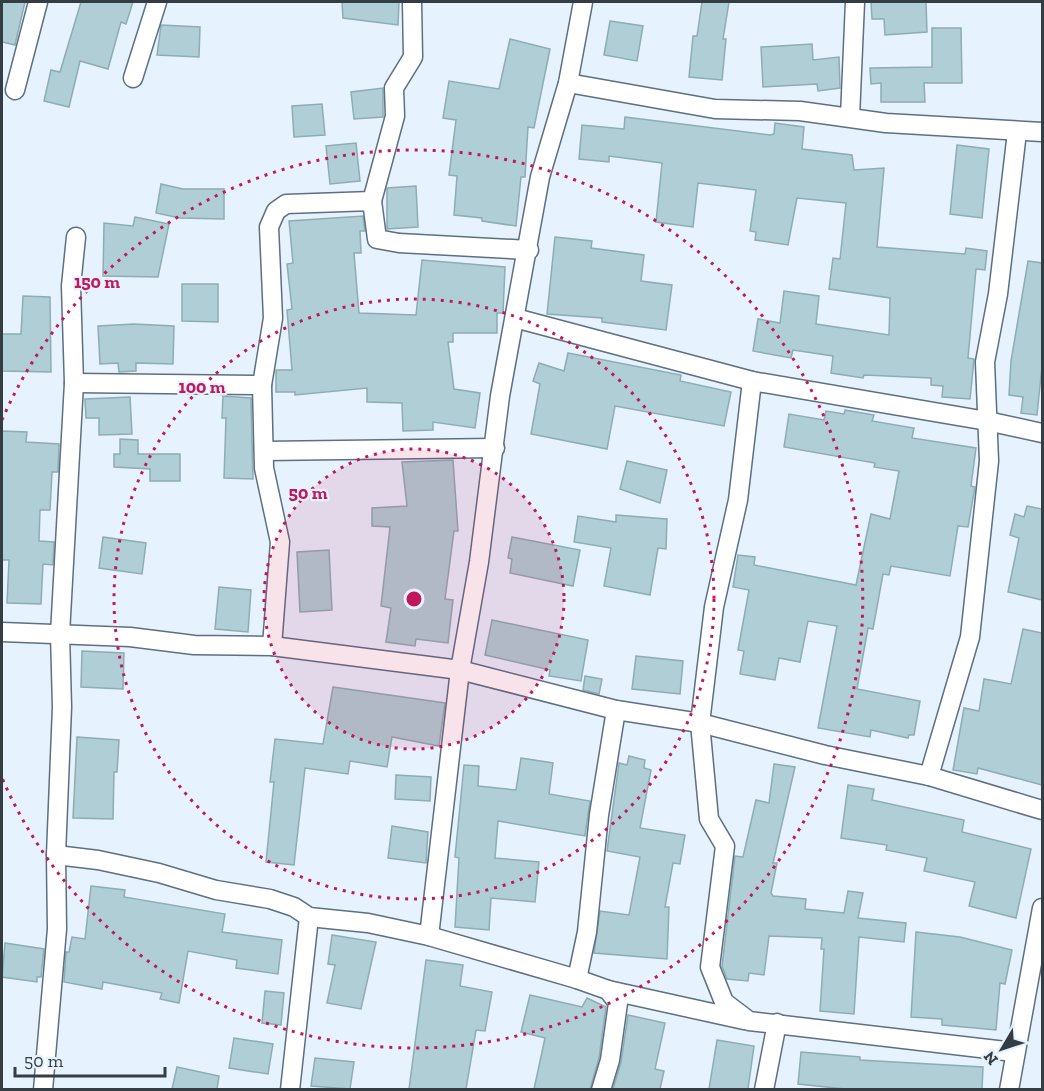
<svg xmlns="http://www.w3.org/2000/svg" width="1044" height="1091" font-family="'Zilla Slab',serif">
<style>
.building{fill:#afced5;stroke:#8eacb3;stroke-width:1.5}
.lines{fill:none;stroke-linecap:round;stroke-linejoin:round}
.street-casing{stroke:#5d6f80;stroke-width:21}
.street{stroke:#fff;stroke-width:18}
.ring{fill:none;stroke:#c2185b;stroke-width:3;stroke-dasharray:3 6}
.centre{fill:#c2185b;stroke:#e6f3fe;stroke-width:3}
.ring-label{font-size:18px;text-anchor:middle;font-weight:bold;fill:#c2185b;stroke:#e6f3fe;stroke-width:4.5;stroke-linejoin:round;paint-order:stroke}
</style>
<rect width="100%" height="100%" fill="#e6f3fe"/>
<!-- building -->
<g class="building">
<path d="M2 2H25L15 45 2 42Z"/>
<path d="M81 2H133L126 24 121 22 108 69 80 61 69 107 44 101 51 70 60 72Z"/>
<path d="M342 2H399L398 25 343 18Z"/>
<path d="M702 2H729L723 39H726L722 80 689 77 693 36H697Z"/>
<path d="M871 2H926L927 32 885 35 884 19H872Z"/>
<path d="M610 21 643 26 637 61 604 55Z"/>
<path d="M161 25 200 27 199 57 157 55Z"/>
<path d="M932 28H961L962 83H924L925 102H881V83L871 84 870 68 932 67Z"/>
<path d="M510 39 550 49 534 128 528 127 525 177H521L516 226 482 221V218L454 215 457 176 449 175 456 120 443 118 449 81 499 89Z"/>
<path d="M812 44 813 60 839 57 840 88 818 91 817 84 763 87 761 47Z"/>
<path d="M383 88V117L354 119 351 92Z"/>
<path d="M322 104 325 135 294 137 292 106Z"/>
<path d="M625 117 770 135 774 134 775 123 804 127 802 149 852 155 854 170 884 168 877 247 965 254 966 248 987 251 985 270 976 269 968 358 974 359 970 399 942 397 943 386 931 385V378L864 375 863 378 831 373 833 356 793 350 791 358 753 351 758 319 780 323 784 291 819 296 816 324 889 335 890 298 829 289 833 258 840 259 846 203 797 198 788 245 755 240 756 232 750 231 756 190 698 183 693 227 656 222 662 163 609 156V162L579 159 582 125 624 129Z"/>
<path d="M356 143 360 181 330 184 326 146Z"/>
<path d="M957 145 989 149 982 218 950 214Z"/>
<path d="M161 184 183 189H224V219L180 218 156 213Z"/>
<path d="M416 186 418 227 387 229V188Z"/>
<path d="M363 216 365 231H360L361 253H354L359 313 416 315 422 260 505 267 503 313H497V333H453V342H448L454 389 480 393 475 428 433 422V430L403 431 402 403 367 402V388L295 395V392H276V370H292L287 310 292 309 287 264 293 263 289 221Z"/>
<path d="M135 217 169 224 158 277 103 276 104 223 133 226Z"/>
<path d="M555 237 592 241 591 248 644 255 641 281 672 285 666 330 602 322V318L547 314Z"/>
<path d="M1028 261 1042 263V366L1037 415 1021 413 1023 397 1009 395 1011 361Z"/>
<path d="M182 284H218V322L182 321Z"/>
<path d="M23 296 50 297 51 372 2 371V334H21Z"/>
<path d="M134 324 174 326 173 364 136 363V371L119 372 118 363 100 364 98 326Z"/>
<path d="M568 353 681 375 680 381 731 392 724 426 615 406 607 449 531 434 540 384 533 381 539 363 564 371Z"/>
<path d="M223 396 251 398 253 479 224 478 226 418H222Z"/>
<path d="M130 397 132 434 99 435V418H86L85 399Z"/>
<path d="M845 410 874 415 872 421 914 428 912 438 976 448 971 486 975 487 968 527 958 526 950 576 891 566 889 575 883 574 873 629 868 628 857 689 920 701 914 735H909L908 738 871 730 870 737 818 728 837 626 808 621 800 662 779 658 775 680 740 674 744 651 738 650 749 590 733 587 738 555 755 557 754 565 856 585 871 514 890 519 899 471 874 467 875 463 784 447 789 414 824 420 826 411 844 414Z"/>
<path d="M2 431 27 432 26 442 59 444 58 472H52L50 510H40L39 541 54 542 53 565 43 564 41 604 7 603 9 560H2Z"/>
<path d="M120 439 138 440V454H180V481H150V469L114 467V454H120Z"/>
<path d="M453 460 458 531H454L445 599 453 600 448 643 416 639 415 646 386 642 391 608 381 606 390 527 372 526V508L407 506 402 462Z"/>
<path d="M627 461 667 470 660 503 620 489Z"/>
<path d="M1027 506 1042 509V600L1008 592 1019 538 1010 535 1015 514 1024 517Z"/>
<path d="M616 515 667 519 666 549 658 548 650 595 604 586 611 548 574 542 578 516 616 522Z"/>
<path d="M103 537 146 543 142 574 99 568Z"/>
<path d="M512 537 580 550 573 586 510 573 512 559 508 558Z"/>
<path d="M329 550 332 610 300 612 297 552Z"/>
<path d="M219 587 251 590 248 632 215 629Z"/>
<path d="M492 620 588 640 581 681 549 676 550 670 485 655Z"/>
<path d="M1023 629 1042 633V785L978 768 977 774 953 770 964 708 979 711 984 679 1011 684Z"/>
<path d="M82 651 124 653 123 689 81 687Z"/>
<path d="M636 656 683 661 680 694 632 689Z"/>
<path d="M585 676 602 679 599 694 583 690Z"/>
<path d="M333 687 445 703 439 746 392 737 387 767 350 761 348 774 305 768 294 865 266 862 274 782H270L275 739 323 744Z"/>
<path d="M77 737 119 740 117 772H114L113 819 73 818Z"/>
<path d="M629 756 645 760 644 768 651 770 640 828 685 835 680 864 673 863 665 907H669L667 959 594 953 600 911 629 915 640 857 607 851 619 763 627 765Z"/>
<path d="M521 758 553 763 549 794 590 801 585 836 498 821 495 858 539 862 535 902 491 898 489 930 455 927 459 858 455 857 464 765 479 766 478 786 516 790Z"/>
<path d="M774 764 795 767 773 863H777L771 893 773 896 806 899 805 909 844 913 848 891 863 893 858 918 906 923 904 942 859 937 854 1014 820 1011 824 949H821L822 938 769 936 764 975 749 973 748 981 727 979 722 966 735 856 743 857 756 800 769 803Z"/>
<path d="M396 775 431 777 430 801 395 799Z"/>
<path d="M848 785 874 789 872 800 964 820 962 832 1031 849 1016 918 969 906 975 882 924 871 927 858 886 850 887 845 841 838Z"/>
<path d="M392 826 428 832 426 863 388 858Z"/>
<path d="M91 886 125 890 124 897 225 914 222 932 282 940 278 974 236 968 237 960 188 951 179 1003 160 999 162 993 103 982 102 989 64 982 66 952H69L72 937 85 939Z"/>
<path d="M916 932 960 937 1012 950 1005 984 1000 983 996 1030 942 1025V1019L911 1017Z"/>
<path d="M332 935 376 942 361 1009 327 1003 335 965 328 964Z"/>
<path d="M5 943 44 949 41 977H37V982L2 977Z"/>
<path d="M426 960 463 965 460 986 492 992 485 1031 476 1030 466 1089H409Z"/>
<path d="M265 991 284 993 281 1025 262 1023Z"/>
<path d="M530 995 582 1007 587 998 606 1007 599 1058 590 1089H534L545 1038 521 1032Z"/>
<path d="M628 1015 665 1023 655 1069 664 1071 660 1089H613L621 1062Z"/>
<path d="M234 1038 273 1044 268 1074 229 1068Z"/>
<path d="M717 1040 754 1046 748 1089H709Z"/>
<path d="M801 1052 860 1057V1060L983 1067 982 1089H845L798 1084Z"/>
<path d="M315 1058 354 1062 350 1089 311 1086Z"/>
<path d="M177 1067 219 1076 217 1089H172Z"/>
</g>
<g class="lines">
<!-- street casing -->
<g class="street-casing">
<g id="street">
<path d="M133 78 157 2"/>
<path d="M568 83 715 109 800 111 886 123 1042 132"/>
<path d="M15 90 38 2"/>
<path d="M850 117 855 2"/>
<path d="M372 201 395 116 394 88 413 57 412 2"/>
<path d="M515 318 752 381 987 421 1042 433"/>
<path d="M752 381 738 500 714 607 700 723 709 819 725 846 710 967 724 1002 749 1021 1014 1052"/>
<path d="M74 383 262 385"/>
<path d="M265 451 495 448"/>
<path d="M2 632 130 637 194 645 272 646 460 670 616 710 700 723 825 755 929 776 1042 810"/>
<path d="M272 646 280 542 264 468 262 385 273 318 269 227 276 211 286 204 372 201 377 239 399 243 529 250"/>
<path d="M929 776 970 637 989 461 985 362 998 294 1017 132"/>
<path d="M56 855 98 860 159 873 216 890 270 899 294 907 309 917 368 923 429 936 577 979 608 990 618 1003 610 1060 601 1090"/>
<path d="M429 936 460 670 479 562 500 396 540 177 568 83 583 2"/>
<path d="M577 979 587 932 599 815 616 710"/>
<path d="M608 990 744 1020"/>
<path d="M43 1090 57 929 56 855 62 707 60 634 74 383 71 286 76 237"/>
<path d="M290 1090 309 917"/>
<path d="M764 1090 777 1023"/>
<path d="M1009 1090 1042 908"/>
</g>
</g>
<!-- street -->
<use href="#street" class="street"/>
</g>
<!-- distance rings -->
<circle cx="414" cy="599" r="150" fill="#c2185b" fill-opacity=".12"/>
<g class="ring">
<circle cx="414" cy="599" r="150"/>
<circle cx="414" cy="599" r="300"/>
<path d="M2 420A449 449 0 1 1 2 778"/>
</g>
<circle cx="414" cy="599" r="9" class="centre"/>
<g class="ring-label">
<text x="97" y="288">150 m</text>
<text x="202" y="393">100 m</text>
<text x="308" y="499">50 m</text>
</g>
<!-- border -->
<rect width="1044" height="1091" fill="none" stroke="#343d44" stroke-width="6"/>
<!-- north arrow -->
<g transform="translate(1002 1049) rotate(231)" stroke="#e6f3fe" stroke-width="4.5" paint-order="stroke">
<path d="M0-4.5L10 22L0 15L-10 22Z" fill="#343d44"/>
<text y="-9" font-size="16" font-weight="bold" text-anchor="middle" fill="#343d44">N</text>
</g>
<!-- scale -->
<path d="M15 1067v9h150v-9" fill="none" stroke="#343d44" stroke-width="3"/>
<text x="24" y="1067" font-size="18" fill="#343d44" stroke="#e6f3fe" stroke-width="4.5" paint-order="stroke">50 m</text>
</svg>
